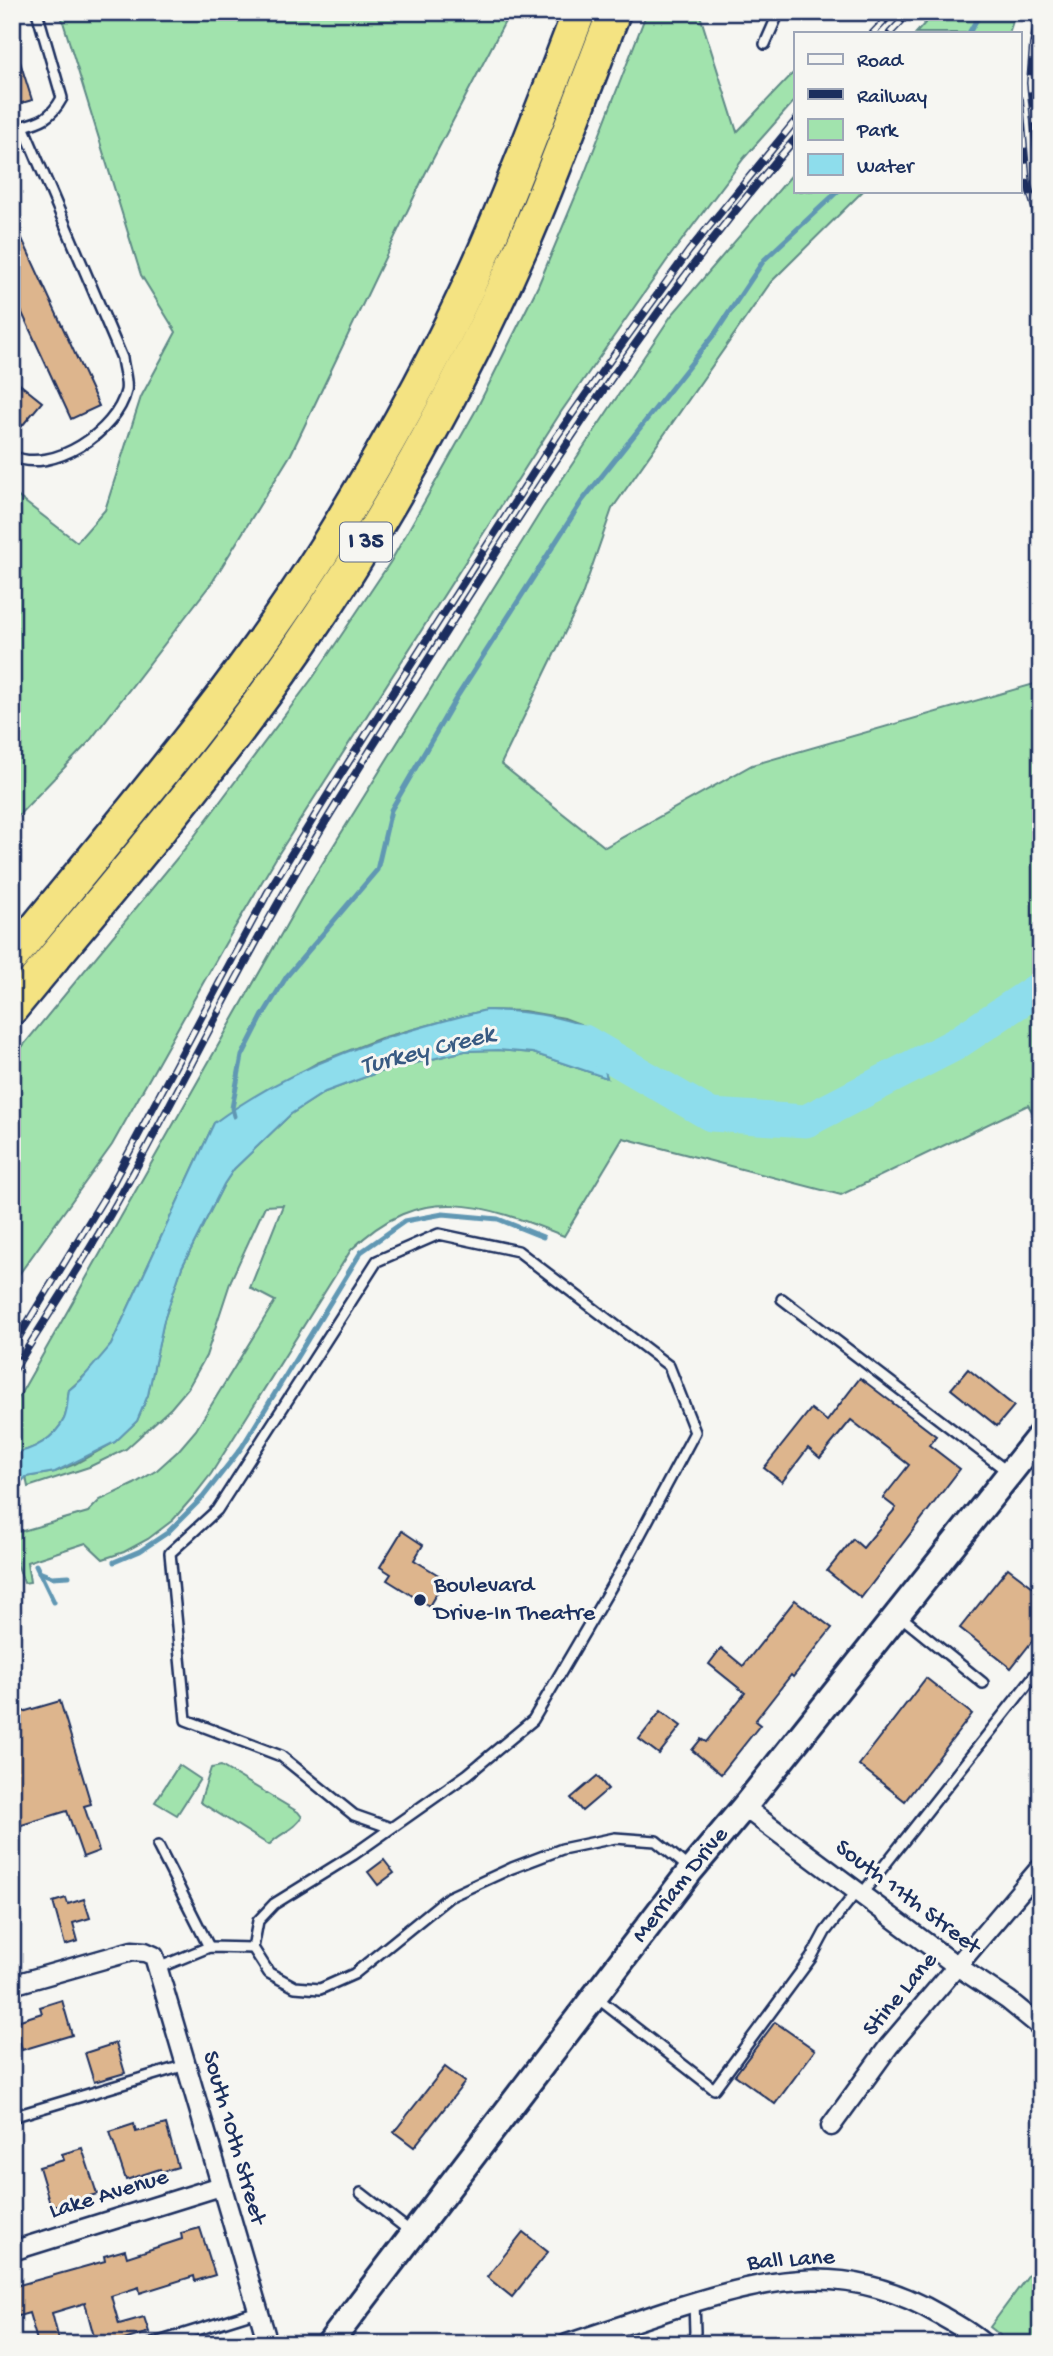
<svg xmlns="http://www.w3.org/2000/svg" width="1053" height="2356" font-family="'Gochi Hand',sans-serif">
<style>
.green{fill:#a1e3ad;stroke:#5e8986;stroke-width:2}
.water{fill:#8eddec;stroke:#6097b3;stroke-width:2}
.lines{fill:none;stroke-linecap:round;stroke-linejoin:round}
.stream{stroke:#6097b3;stroke-width:5}
.river{stroke:#8eddec;stroke-width:33}
.building{fill:#ddb58d;stroke:#1b2f5e;stroke-width:2}
.lane-casing{stroke:#1b2f5e;stroke-width:14}
.street-casing{stroke:#1b2f5e;stroke-width:23}
.secondary-casing{stroke:#1b2f5e;stroke-width:30}
.highway-casing{stroke:#1b2f5e;stroke-width:37}
.lane{stroke:#f6f6f2;stroke-width:9}
.street{stroke:#f6f6f2;stroke-width:18}
.secondary{stroke:#f6f6f2;stroke-width:24}
.highway{stroke:#f4e382;stroke-width:32}
.rail-casing{stroke:#1b2f5e;stroke-width:8}
.rail{stroke:#f6f6f2;stroke-width:5;stroke-dasharray:16;stroke-linecap:butt}
.poi-dot{fill:#1b2f5e;stroke:#f6f6f2;stroke-width:2.5}
.labels{text-anchor:middle;dominant-baseline:central;stroke-width:6;stroke-linejoin:round;paint-order:stroke}
.shield{fill:#f6f6f2;stroke:#5d6b8a;stroke-width:2}
.shield-label{font-size:23px;font-weight:bold;fill:#1b2f5e}
.poi-label{font-size:24px;fill:#1b2f5e;stroke:#f6f6f2;text-anchor:start}
.street-label{font-size:24px;fill:#1b2f5e;stroke:#f6f6f2}
.water-label{font-size:26px;font-style:italic;fill:#385a82;stroke:#f6f6f2}
</style>
<rect width="100%" height="100%" fill="#f6f6f2"/>
<filter id="ink" filterUnits="userSpaceOnUse"><feTurbulence type="fractalNoise" baseFrequency=".0143" numOctaves="2"/><feDisplacementMap in="SourceGraphic" scale="14" xChannelSelector="R" yChannelSelector="G"/><feConvolveMatrix kernelMatrix="1 2 1 2 8 2 1 2 1" color-interpolation-filters="sRGB"/></filter>
<g filter="url(#ink)">
<!-- green -->
<g class="green">
<path d="M60 12H510L425 174 291 454 213 581 88 743 12 822V492L77 542 105 510 141 397 176 332 141 275Z"/>
<path d="M647 12H699L737 132 796 70V99L744 158 670 256 561 412 279 853 225 944 112 1145 12 1284V1059L187 846 314 676 391 561 476 410 538 286 579 188Z"/>
<path d="M935 12H1016L1009 33H916Z"/>
<path d="M796 170V191H863L771 282 612 509 580 601 501 764 605 847 752 765 1041 682V1126L1028 1105 841 1195 623 1138 564 1236C484 1204 420 1181 351 1250L211 1474 193 1497 173 1520 148 1539 124 1552 103 1559 86 1543 27 1562 30 1582 24 1583 12 1549V1534L88 1512 100 1500 134 1484 157 1470 178 1451 196 1430 275 1301 250 1288 283 1205 265 1206 231 1280 206 1356 188 1388 171 1408 126 1449 89 1467 28 1487 26 1477 55 1472 75 1464 115 1442 137 1421 148 1395 164 1320 182 1267 224 1184 234 1169 291 1114 325 1092 379 1072 465 1051 498 1050 533 1053 607 1078 593 1029 564 1018 524 1011 486 1010 443 1021 381 1038 317 1063 214 1123 111 1345 93 1368 69 1390C67 1399 68 1411 64 1419 55 1438 33 1451 12 1453V1409L309 885 543 508 671 316Z"/>
<path d="M179 1765 200 1779 177 1815 155 1802Z"/>
<path d="M221 1766 298 1812 302 1817C295 1830 279 1833 269 1845L200 1802 211 1768Z"/>
<path d="M1041 2258V2344H1011L990 2327Z"/>
</g>
<!-- water -->
<path class="water" d="M486 1010C524 1011 557 1015 593 1029L607 1078 533 1053 498 1050 465 1051 379 1072 325 1092 291 1114 234 1169 224 1184 182 1267 164 1320 148 1395 137 1421 115 1442 55 1472 26 1477 12 1492V1453C33 1451 55 1438 64 1419 68 1411 67 1399 69 1390L81 1380 111 1345 214 1123C295 1063 389 1034 486 1010Z"/>
<g class="lines">
<!-- stream -->
<g class="stream">
<path d="M969 33 981 12"/>
<path d="M234 1116 232 1108 242 1056 263 1015 287 976 377 870 391 810 455 700 582 501 716 332 764 260 838 191"/>
<path d="M114 1562 140 1551 167 1533 203 1497 242 1447 361 1252 405 1221 443 1214 498 1219 543 1237"/>
<path d="M36 1565 54 1602"/>
<path d="M39 1572 52 1577 69 1576"/>
</g>
<!-- river -->
<path class="river" d="M557 1038 584 1041 711 1115 806 1121 954 1045 1041 987"/>
</g>
<!-- building -->
<g class="building">
<path d="M12 49H16L32 100 12 106Z"/>
<path d="M12 217 99 406 71 419 12 291Z"/>
<path d="M12 378 42 402 22 426 12 418Z"/>
<path d="M968 1369 1014 1406 997 1426 951 1389Z"/>
<path d="M860 1378 936 1436 929 1445 960 1469 861 1598 827 1571 853 1539 863 1548 896 1508 883 1498 909 1465 851 1420 820 1458 808 1448 782 1482 764 1468 811 1409 827 1421Z"/>
<path d="M402 1531 423 1545 414 1560 445 1579 429 1606 387 1580 391 1574 380 1567Z"/>
<path d="M1008 1568 1041 1593V1630L1011 1668 960 1628Z"/>
<path d="M795 1600 832 1628 793 1677 791 1675 755 1721 760 1725 721 1774 692 1750 701 1739 706 1742 745 1693 709 1664 721 1648 743 1666Z"/>
<path d="M926 1678 972 1714 905 1801 859 1765Z"/>
<path d="M60 1701 91 1804 84 1806 99 1851 83 1857 67 1811 12 1828V1715Z"/>
<path d="M661 1711 681 1726 659 1754 639 1739Z"/>
<path d="M597 1776 608 1789 582 1811 571 1798Z"/>
<path d="M384 1860 394 1873 378 1885 368 1872Z"/>
<path d="M66 1898 68 1904 84 1899 90 1918 73 1923 78 1941 65 1945 53 1902Z"/>
<path d="M62 2000 72 2035 22 2050 14 2022 42 2013 40 2007Z"/>
<path d="M775 2022 815 2050 775 2104 735 2075Z"/>
<path d="M116 2043 125 2073 94 2082 85 2053Z"/>
<path d="M445 2067 465 2082 414 2147 394 2132Z"/>
<path d="M134 2124 136 2132 166 2124 178 2167 161 2172 160 2169 126 2180 110 2132Z"/>
<path d="M82 2148 97 2194 51 2207 39 2167 64 2160 62 2154Z"/>
<path d="M200 2228 215 2275 195 2281 194 2276 140 2293 139 2287 111 2296 119 2324 144 2317 149 2332 121 2341 122 2344H96L85 2303 52 2313 60 2344H38L29 2313 12 2318V2287L105 2261 104 2256 125 2250 127 2257 182 2239 181 2233Z"/>
<path d="M523 2232 548 2252 512 2297 487 2277Z"/>
</g>
<g class="lines">
<!-- lane casing -->
<g class="lane-casing">
<g id="lane">
<path d="M765 44 779 12"/>
<path d="M12 129C37 122 49 122 62 98L37 12"/>
<path d="M12 456C52 475 117 431 126 391 128 382 123 368 122 358L23 126"/>
<path d="M782 1299 1008 1472"/>
<path d="M899 1615 983 1683"/>
<path d="M391 1828 354 1815 281 1756 186 1720 170 1553 217 1510 377 1261 439 1234 518 1251 669 1366 695 1432 625 1563 533 1720 468 1774 353 1855 274 1904 258 1921 253 1948 269 1973 295 1987 320 1989 354 1974 449 1897 512 1868 562 1849 615 1838 656 1841 690 1869"/>
<path d="M158 1846 209 1947"/>
<path d="M861 1895 1041 1667"/>
<path d="M158 1968 209 1947 253 1948"/>
<path d="M596 1997 714 2089 811 1958 825 1932 857 1891"/>
<path d="M12 2117 186 2065"/>
<path d="M361 2193 411 2232"/>
<path d="M152 2344 258 2311"/>
<path d="M693 2344 695 2332 694 2302"/>
</g>
</g>
<!-- street casing -->
<g class="street-casing">
<g id="street">
<path d="M744 1807 957 1966 1008 2000 1041 2027"/>
<path d="M12 1985 132 1951 145 1952 154 1956 268 2344"/>
<path d="M831 2126 889 2046 1041 1867"/>
<path d="M12 2251 221 2186"/>
<path d="M567 2344C604 2332 641 2319 678 2307 774 2277 848 2261 940 2315 955 2324 971 2332 984 2344"/>
</g>
</g>
<!-- secondary casing -->
<g class="secondary-casing">
<g id="secondary">
<path id="s1" d="M329 2344 691 1870 744 1807 1041 1434"/>
</g>
</g>
<!-- highway casing -->
<g class="highway-casing">
<g id="highway">
<path d="M12 957C121 823 235 692 327 545 382 456 438 357 480 261 516 179 547 96 579 12"/>
<path d="M12 1008C109 890 211 774 298 648 387 519 463 381 526 237 558 163 585 87 614 12"/>
</g>
</g>
<!-- lane -->
<use href="#lane" class="lane"/>
<!-- street -->
<use href="#street" class="street"/>
<!-- secondary -->
<use href="#secondary" class="secondary"/>
<!-- highway -->
<use href="#highway" class="highway"/>
<!-- rail casing -->
<g class="rail-casing">
<g id="rail">
<path d="M1039 12 1033 45 1030 83 1041 188"/>
<path d="M873 33 893 12"/>
<path d="M890 33 910 12"/>
<path d="M1020 100 1027 182 1041 228"/>
<path d="M12 1348 110 1188 268 892 332 788 557 436 603 370 689 251 796 120"/>
<path d="M12 1373C47 1317 84 1261 116 1204 174 1101 225 995 284 893 333 805 389 722 443 636 551 465 662 292 796 138"/>
</g>
</g>
<!-- rail -->
<use href="#rail" class="rail"/>
</g>
</g>
<!-- markers -->
<circle class="poi-dot" cx="420" cy="1600" r="7"/>
<g class="labels">
<!-- shield labels -->
<rect class="shield" x="340" y="522.5" width="52" height="39" rx="5"/>
<g class="shield-label">
<text x="366" y="542">I 35</text>
</g>
<!-- poi labels -->
<g class="poi-label">
<text x="434" y="1586">Boulevard<tspan x="434" dy="28">Drive-In Theatre</tspan></text>
</g>
<!-- street labels -->
<g class="street-label">
<text stroke="none"><textPath href="#s1" startOffset="578">Merriam Drive</textPath></text>
<text transform="translate(907 1898) rotate(37)">South 11th Street</text>
<text transform="translate(901 1995) rotate(-50)">Stine Lane</text>
<text transform="translate(233 2138) rotate(74)">South 10th Street</text>
<text transform="translate(109 2195) rotate(-17)">Lake Avenue</text>
<text transform="translate(791 2261) rotate(-4)">Ball Lane</text>
</g>
<!-- water labels -->
<g class="water-label">
<text transform="translate(428 1052) rotate(-14)">Turkey Creek</text>
</g>
</g>
<!-- margin -->
<rect width="1053" height="2356" fill="none" stroke="#f6f6f2" stroke-width="42"/>
<rect x="21" y="21" width="1011" height="2314" fill="none" stroke="#1b2f5e" stroke-width="2.5" filter="url(#ink)"/>
<!-- legend -->
<rect x="794" y="32" width="228" height="161" fill="#f6f6f2" stroke="#9ea6b7" stroke-width="2"/>
<rect x="808" y="54" width="35" height="10" fill="#f6f6f2" stroke="#9ea6b7" stroke-width="2"/>
<text x="857" y="66" font-size="21" fill="#1b2f5e">Road</text>
<rect x="808" y="89" width="35" height="10" fill="#1b2f5e" stroke="#9ea6b7" stroke-width="2"/>
<text x="857" y="102" font-size="21" fill="#1b2f5e">Railway</text>
<rect x="808" y="119" width="35" height="21" fill="#a1e3ad" stroke="#9ea6b7" stroke-width="2"/>
<text x="857" y="136" font-size="21" fill="#1b2f5e">Park</text>
<rect x="808" y="154" width="35" height="21" fill="#8eddec" stroke="#9ea6b7" stroke-width="2"/>
<text x="857" y="172" font-size="21" fill="#1b2f5e">Water</text>
</svg>
